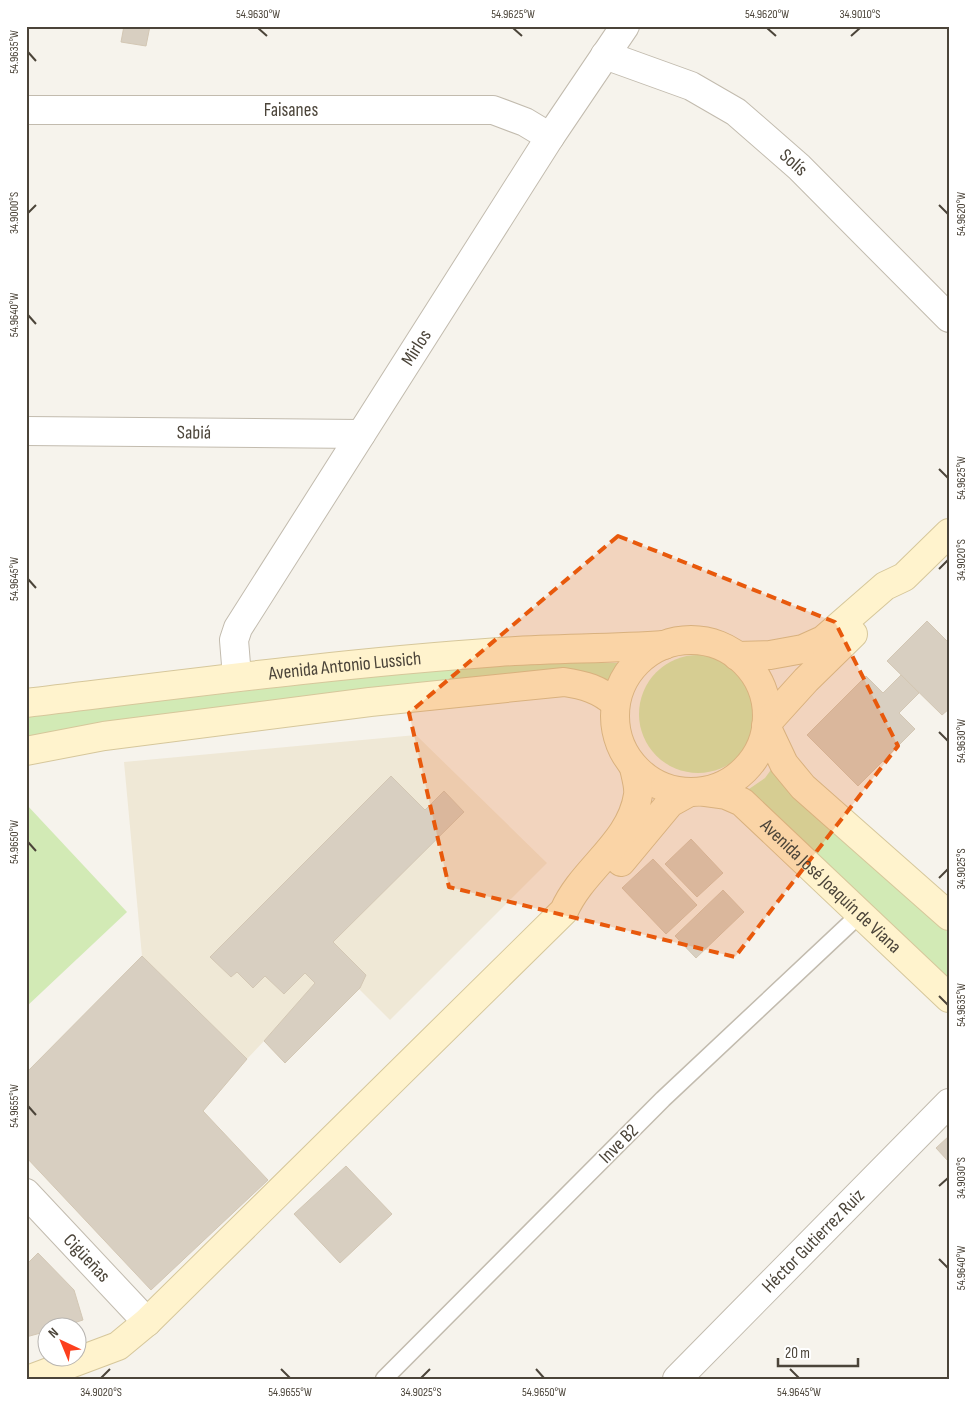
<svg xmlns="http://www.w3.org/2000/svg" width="975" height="1405" font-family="'Sofia Sans Condensed',sans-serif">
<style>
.education{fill:#efe8d6}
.green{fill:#d2eab5}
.building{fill:#d8cfc1;stroke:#d3c7b4}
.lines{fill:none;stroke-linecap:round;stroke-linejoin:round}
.lane-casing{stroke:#c2bbae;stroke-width:19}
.street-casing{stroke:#c2bbae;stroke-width:30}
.secondary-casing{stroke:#d6c79b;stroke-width:30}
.lane{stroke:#fff;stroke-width:16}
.street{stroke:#fff;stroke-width:28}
.secondary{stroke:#fff3cd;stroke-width:28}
.marked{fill:#e8590c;fill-opacity:0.2;stroke:#e8590c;stroke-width:4;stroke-dasharray:10 6;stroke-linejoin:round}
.ticks{fill:none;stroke:#4b4439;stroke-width:2}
.labels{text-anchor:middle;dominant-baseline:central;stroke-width:4;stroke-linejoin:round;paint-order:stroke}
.street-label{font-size:19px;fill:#4b4439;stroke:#fff}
.neatline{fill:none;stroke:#4b4439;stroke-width:2}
.ticks-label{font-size:12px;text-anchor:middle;fill:#4b4439}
</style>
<rect width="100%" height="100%" fill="#f6f3ec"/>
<!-- education -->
<path class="education" d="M416 735 547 863 390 1020 359 989 285 1063 264 1041 247 1059 142 956 124 762Z"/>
<!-- green -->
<g class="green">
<circle cx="698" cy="714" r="59"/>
<path d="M500 662 621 663 611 681 594 675 26 740V716Z"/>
<path d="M773 767 799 802 949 933V982L749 789 765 778Z"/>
<path d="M26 804 127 912 26 1007Z"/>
</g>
<!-- building -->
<g class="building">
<path d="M124 26H150L146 46 121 42Z"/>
<path d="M927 621 949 643V709L942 715 887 661Z"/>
<path d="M901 675 919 693 899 713 915 729 858 786 807 735 866 676 883 693Z"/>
<path d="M391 776 425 810 444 791 464 812 333 942 366 975 360 988 285 1063 264 1041 315 983 305 973 284 994 265 976 253 988 237 972 231 977 210 957Z"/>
<path d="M691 839 723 873 697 897 665 864Z"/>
<path d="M653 859 697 905 666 934 622 888Z"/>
<path d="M723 890 744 912 696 958 675 936Z"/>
<path d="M142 956 247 1059 203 1111 268 1180 151 1290 26 1157V1073Z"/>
<path d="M949 1136V1162L936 1148Z"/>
<path d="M346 1166 392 1214 340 1263 294 1214Z"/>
<path d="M38 1253 74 1290 83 1320 58 1328H48V1331L26 1337V1265Z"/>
</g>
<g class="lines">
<!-- lane casing -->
<g class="lane-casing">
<path id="lane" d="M384 1379 663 1099 859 915"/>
</g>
<!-- street casing -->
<g class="street-casing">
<g id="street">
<path id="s1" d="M605 55 691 86 736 112 799 167 949 318"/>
<path id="s2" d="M26 110H493L525 122 550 137"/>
<path id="s3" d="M26 431 361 434"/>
<path id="s4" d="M237 677 234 640 238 628 550 137 625 26"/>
<path id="s5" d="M26 1193 147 1322"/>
<path id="s6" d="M677 1379 949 1103"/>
</g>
</g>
<!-- secondary casing -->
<g class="secondary-casing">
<g id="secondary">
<circle cx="691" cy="716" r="76"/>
<path d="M737 656 770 655 803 649 823 640 885 586 904 577 949 533"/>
<path id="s7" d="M26 703C183 684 341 663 499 652 554 648 609 649 664 645"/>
<path d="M767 723 806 680 853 634"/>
<path d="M766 726 784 764 803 787 949 916"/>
<path d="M26 751 104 736 370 702 564 682C584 685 599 689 615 703"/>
<path id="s8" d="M704 792 726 795 742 802 949 998"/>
<path d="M621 862 670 803 688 793"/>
<path d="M30 1379 118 1346 147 1322 564 911C582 869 631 843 638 795 639 787 636 777 634 768"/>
</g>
</g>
<!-- lane -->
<use href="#lane" class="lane"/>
<!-- street -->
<use href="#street" class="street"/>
<!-- secondary -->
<use href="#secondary" class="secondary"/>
</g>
<!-- marked area -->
<path class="marked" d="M618 536 835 622 898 746 735 957 449 887 409 713Z"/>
<!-- ticks -->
<path class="ticks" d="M258 28 267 36M513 28 522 36M767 28 776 36M851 36 860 28M28 52 36 61M939 205 948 214M28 213 36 205M28 315 36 324M939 469 948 478M939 569 948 560M28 579 36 588M939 732 948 741M28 842 36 851M939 878 948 869M939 996 948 1005M28 1106 36 1115M939 1186 948 1178M939 1259 948 1268M281 1369 290 1378M536 1369 544 1378M790 1369 799 1378M101 1378 110 1369M421 1378 430 1369"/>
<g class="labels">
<!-- street labels -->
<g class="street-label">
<text stroke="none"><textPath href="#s2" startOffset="265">Faisanes</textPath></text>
<text stroke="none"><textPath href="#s1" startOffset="220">Solís</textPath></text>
<text stroke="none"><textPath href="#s4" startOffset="382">Mirlos</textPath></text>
<text stroke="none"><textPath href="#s3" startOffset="168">Sabiá</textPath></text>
<text stroke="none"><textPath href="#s7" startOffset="321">Avenida Antonio Lussich</textPath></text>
<text stroke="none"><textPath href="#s8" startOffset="162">Avenida José Joaquín de Viana</textPath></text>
<text transform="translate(619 1144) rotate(-45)">Inve B2</text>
<text stroke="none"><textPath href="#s6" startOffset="194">Héctor Gutierrez Ruiz</textPath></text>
<text stroke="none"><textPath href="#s5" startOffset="89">Cigüeñas</textPath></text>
</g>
</g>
<!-- border -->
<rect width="975" height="1405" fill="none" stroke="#ffffff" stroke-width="55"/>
<!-- north arrow -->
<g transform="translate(62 1342) rotate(316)"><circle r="24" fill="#ffffff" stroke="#b7b4b0"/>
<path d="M0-4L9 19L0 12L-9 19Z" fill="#fc3f1d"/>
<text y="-8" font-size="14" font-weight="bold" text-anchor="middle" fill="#4b4439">N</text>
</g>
<!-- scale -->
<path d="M778 1358v8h80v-8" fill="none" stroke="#4b4439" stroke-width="2.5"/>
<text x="785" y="1358" font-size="15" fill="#4b4439" stroke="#ffffff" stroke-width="4" paint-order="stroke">20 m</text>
<rect x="28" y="28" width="920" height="1350" class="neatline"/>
<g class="ticks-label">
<text x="258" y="18">54.9630°W</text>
<text x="513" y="18">54.9625°W</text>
<text x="767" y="18">54.9620°W</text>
<text x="860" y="18">34.9010°S</text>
<text transform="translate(14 52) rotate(-90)" y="4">54.9635°W</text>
<text transform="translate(14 213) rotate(-90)" y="4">34.9000°S</text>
<text transform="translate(961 214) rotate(-90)" y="4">54.9620°W</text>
<text transform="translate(14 315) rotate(-90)" y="4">54.9640°W</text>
<text transform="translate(961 478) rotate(-90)" y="4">54.9625°W</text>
<text transform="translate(961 560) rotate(-90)" y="4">34.9020°S</text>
<text transform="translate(14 579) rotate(-90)" y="4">54.9645°W</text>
<text transform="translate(961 741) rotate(-90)" y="4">54.9630°W</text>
<text transform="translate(14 842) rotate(-90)" y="4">54.9650°W</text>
<text transform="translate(961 869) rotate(-90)" y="4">34.9025°S</text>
<text transform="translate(961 1005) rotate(-90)" y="4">54.9635°W</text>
<text transform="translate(14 1106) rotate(-90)" y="4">54.9655°W</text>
<text transform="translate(961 1178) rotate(-90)" y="4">34.9030°S</text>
<text transform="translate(961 1268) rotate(-90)" y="4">54.9640°W</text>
<text x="101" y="1396">34.9020°S</text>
<text x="290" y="1396">54.9655°W</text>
<text x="421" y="1396">34.9025°S</text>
<text x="544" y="1396">54.9650°W</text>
<text x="799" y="1396">54.9645°W</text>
</g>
</svg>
